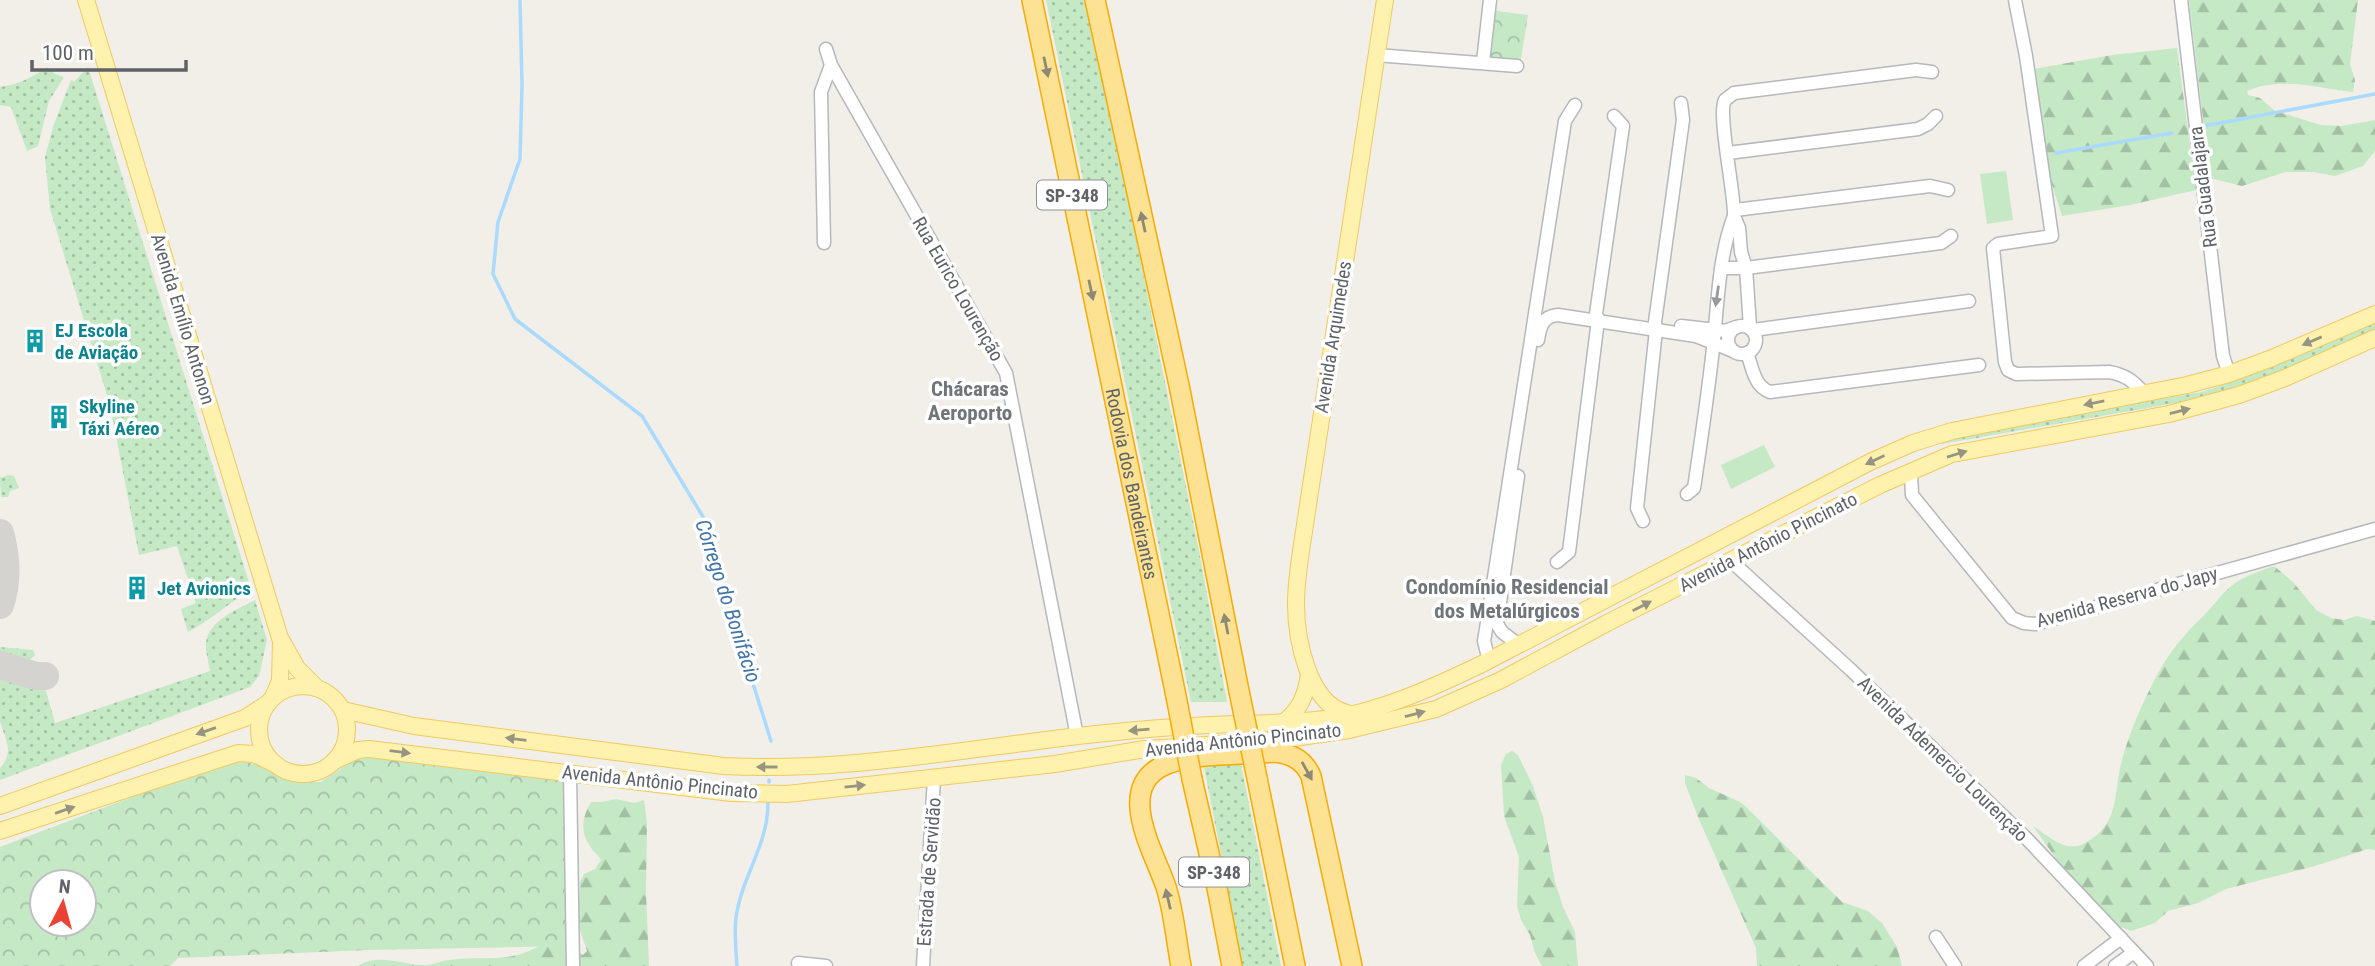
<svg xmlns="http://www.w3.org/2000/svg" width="2375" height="966" font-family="'Roboto Condensed',sans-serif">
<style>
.grass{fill:url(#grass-dots)}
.forest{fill:url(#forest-firs)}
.park{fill:url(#park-crowns);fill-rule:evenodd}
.pitch{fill:#c5e8c5}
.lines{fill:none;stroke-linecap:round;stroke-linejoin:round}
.stream{stroke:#aadaff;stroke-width:3.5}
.taxiway{stroke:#d4d3d0;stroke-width:28}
.minor-casing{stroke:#b5b8bc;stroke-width:15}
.major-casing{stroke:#f2c960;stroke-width:18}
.highway-casing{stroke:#f9ab00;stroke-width:22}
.minor{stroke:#fff;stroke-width:12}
.major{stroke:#fff2af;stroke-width:16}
.highway{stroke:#fde293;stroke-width:19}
.highway-bridge-casing{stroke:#f9ab00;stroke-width:22;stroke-linecap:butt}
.highway-bridge{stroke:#fde293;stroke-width:19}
.oneway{fill:#8e8975}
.oneway2{fill:#979a9d}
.oneway3{fill:#979581}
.labels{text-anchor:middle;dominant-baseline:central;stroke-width:7;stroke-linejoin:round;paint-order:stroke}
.shield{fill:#fff;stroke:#8f9295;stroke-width:2}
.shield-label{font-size:18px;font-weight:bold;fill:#5f6368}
.street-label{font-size:19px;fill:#5f6368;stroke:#fff}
.culture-label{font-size:19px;font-weight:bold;fill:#0d838f;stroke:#fff;text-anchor:start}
.neighbourhood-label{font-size:21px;font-weight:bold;fill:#70757a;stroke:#fff}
.water-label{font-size:21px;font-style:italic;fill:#4174aa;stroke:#fff}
</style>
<defs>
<pattern id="grass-dots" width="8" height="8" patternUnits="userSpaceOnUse" patternTransform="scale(1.75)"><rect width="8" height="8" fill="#c5e8c5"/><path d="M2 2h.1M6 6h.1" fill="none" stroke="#a3c0a4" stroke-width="1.8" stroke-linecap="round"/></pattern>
<pattern id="forest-firs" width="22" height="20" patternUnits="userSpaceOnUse" patternTransform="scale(1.75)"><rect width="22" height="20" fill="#c5e8c5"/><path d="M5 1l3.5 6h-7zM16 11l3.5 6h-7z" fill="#a3c0a4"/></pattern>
<pattern id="park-crowns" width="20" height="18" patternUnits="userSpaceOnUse" patternTransform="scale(1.75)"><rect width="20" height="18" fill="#c5e8c5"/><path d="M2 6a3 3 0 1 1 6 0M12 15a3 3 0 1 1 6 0" fill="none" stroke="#a3c0a4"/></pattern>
</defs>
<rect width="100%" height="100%" fill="#f1efe8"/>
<!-- grass -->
<g class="grass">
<path d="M1046 0H1088L1198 546 1227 702H1191Z"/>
<path d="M47 67 55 74 64 77 49 101 38 146 27 151 11 107 0 105V87C19 84 32 78 47 67Z"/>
<path d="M88 67 251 589C230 603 210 620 188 632L181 609 196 603 177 546 139 555 110 405 50 209 45 157 54 124 71 80 74 82Z"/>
<path d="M2375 321V330L2265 377 2204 398 1942 444 1955 433 2202 392 2249 376Z"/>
<path d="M8 475 14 476 19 488 10 491 8 497H1L0 478Z"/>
<path d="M255 600 267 640 259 676 250 687 0 780V768C15 752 5 739 0 721 0 708 0 690 0 676L46 691 55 723 210 671C209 662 205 651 206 643 208 621 238 609 255 600Z"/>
<path d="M0 647 33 650 35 655C24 667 14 660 0 655Z"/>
<path d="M1241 764 1281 966H1243L1204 767Z"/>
</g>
<!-- forest -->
<g class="forest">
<path d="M2189 0H2358L2350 64 2355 80 2353 92C2319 88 2280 76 2247 91L2248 95 2260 98 2275 111 2321 125 2341 126 2375 120V151L2363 166 2335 176 2313 172H2286L2242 186 2210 178Z"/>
<path d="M2177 48 2196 190 2130 205 2062 216 2048 172 2034 69 2112 55Z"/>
<path d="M2274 566 2293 582 2316 610 2331 618 2344 620 2357 616 2375 621V850L2368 849 2315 866 2226 889 2198 903 2168 911 2155 923 2131 931 2109 922 2091 908 2033 826C2048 836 2067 854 2085 843 2121 824 2113 792 2122 760 2131 727 2147 692 2164 663 2176 643 2193 626 2209 610 2217 601 2225 590 2235 583 2247 575 2260 571 2274 566Z"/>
<path d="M1512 751 1518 755 1533 786 1543 817 1555 882 1563 907 1575 932 1578 966H1542L1535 953 1530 935 1521 920 1517 906 1519 857 1504 816 1501 765 1506 754Z"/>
<path d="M1685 775 1696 778 1709 788 1742 803 1842 902 1868 911 1882 923 1897 947 1902 966H1757L1756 948 1698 817 1685 783Z"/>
<path d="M616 799 634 803 644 800 647 823 646 891 649 966H358C378 953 400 964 422 965 431 966 440 961 449 960 484 955 506 965 541 945V927L583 955 587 951 578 924 580 882 584 874 595 869 601 860C598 854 593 852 590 846 579 831 583 816 591 802H601Z"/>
</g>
<!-- park -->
<g class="park">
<path d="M1489 10 1528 15 1520 65 1483 62Z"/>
<path d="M378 752 557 775 566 782 570 946 368 950 178 958 170 966H0V847L217 765 242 761 266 767 295 782H321L352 761ZM42 882H84V924H42Z"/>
</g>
<!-- pitch -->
<g class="pitch">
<path d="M2006 171 2013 220 1987 224 1980 174Z"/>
<path d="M1764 445 1775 467 1731 489 1721 465Z"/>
</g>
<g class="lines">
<!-- stream -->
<g class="stream">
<path d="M520 0 522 85 520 159 498 222 493 274 515 319 642 416 708 525 720 578 771 741"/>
<path d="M2204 126 2375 94"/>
<path d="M2056 153 2172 133"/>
<path d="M769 782V780"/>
<path d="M737 966C736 950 734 933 736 917 742 876 768 845 768 803"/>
</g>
<!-- taxiway -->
<g class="taxiway">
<path d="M0 533C7 558 8 581 0 605"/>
<path d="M0 665 36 676H45"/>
</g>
<!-- minor casing -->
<g class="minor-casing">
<g id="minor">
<path d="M2015 0 2026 56 2052 236 1998 244 1993 248 2005 362 2008 370 2016 374 2109 372C2126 375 2133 381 2144 393"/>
<path d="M2181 0 2223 356 2229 374"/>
<path d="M826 49 831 65 1006 373 1077 736"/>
<path d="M1376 55 1517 66"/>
<path d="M1483 62 1490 0"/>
<path d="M1728 153 1918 129 1928 124 1936 116"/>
<path d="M1735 210 1930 186 1948 190"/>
<path d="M824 243 821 92 831 65"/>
<path d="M1722 268H1746L1941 243 1951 236"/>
<circle cx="1742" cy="340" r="14"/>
<path d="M1681 326 1725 331 1736 327"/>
<path d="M1750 327 1746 268 1741 252 1739 228 1734 216C1735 194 1717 113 1725 100 1726 99 1733 94 1734 93L1916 70 1932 72"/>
<path d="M1753 330 1969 301"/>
<path d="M1538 340C1540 326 1543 316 1558 315L1696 336 1733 351"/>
<path d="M1747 353C1753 369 1754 386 1770 392L1979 365"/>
<path d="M1911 473 1912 495 2012 618 2024 623 2035 624 2375 529"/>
<path d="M1518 476 1497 624 1502 632 1519 645"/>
<path d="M1687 494 1694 488C1701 441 1708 395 1713 348 1718 304 1718 258 1734 216"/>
<path d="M1643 521 1637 508 1656 330 1655 322 1683 120 1681 103"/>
<path d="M1731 561 1851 670 2028 840 2147 966"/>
<path d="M1557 562 1569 552 1598 320 1596 314 1623 126 1614 116"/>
<path d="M1489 661 1484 641 1486 629 1565 121 1575 105"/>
<path d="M570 772 573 966"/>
<path d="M1936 937 1955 966"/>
<path d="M798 963 826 966"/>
<path d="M923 966 934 778"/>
<path d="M2084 966 2121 938"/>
<path d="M2115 966 2134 952"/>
</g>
</g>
<!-- major casing -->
<g class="major-casing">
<g id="major">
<path d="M86 0 280 638 297 668 316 687"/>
<circle cx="303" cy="730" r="44"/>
<path d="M273 697 280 681 281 641"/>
<path d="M343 710 414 726 724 766C843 772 960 750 1078 736 1122 731 1166 727 1211 725 1259 723 1306 724 1354 714 1399 703 1440 684 1482 664L1870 462 1913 443 1952 431 2187 385 2229 374 2272 358 2375 314"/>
<path d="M1347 713C1308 704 1296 638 1296 604 1296 575 1302 546 1306 518L1385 0"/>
<path d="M1281 724C1299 712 1306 696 1309 674"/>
<path d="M334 761 358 750 369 749 731 793 787 794 1055 764 1145 749 1280 740 1349 730 1436 709 1501 680 1607 623 1880 485 1952 454 2169 414 2239 395 2285 378 2375 338"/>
<path d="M0 806 245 718 268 703"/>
<path d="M0 831 238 753 254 754 277 765"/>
</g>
</g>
<!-- highway casing -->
<g class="highway-casing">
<g id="highway">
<path id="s1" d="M1032 0 1176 696"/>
<path d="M1095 0 1179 385 1239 691"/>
<path d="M1257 778 1295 966"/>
<path d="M1192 779 1217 888 1232 966"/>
<path d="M1181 966C1176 940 1174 912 1166 887 1154 851 1113 786 1167 764 1197 752 1240 756 1273 752 1291 753 1304 760 1311 776L1352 966"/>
</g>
</g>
<!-- minor -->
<use href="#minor" class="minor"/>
<!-- major -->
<use href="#major" class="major"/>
<!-- highway -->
<use href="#highway" class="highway"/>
<!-- highway-bridge casing -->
<g class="highway-bridge-casing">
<g id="highway-bridge">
<path d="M1239 691 1257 778"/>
<path d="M1176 696 1192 779"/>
</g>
</g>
<!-- highway-bridge -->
<use href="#highway-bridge" class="highway-bridge"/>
</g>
<!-- one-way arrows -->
<defs><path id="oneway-solid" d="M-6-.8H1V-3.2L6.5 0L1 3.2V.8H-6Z" transform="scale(1.75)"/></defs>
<g class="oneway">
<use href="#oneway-solid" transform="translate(1046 67) rotate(78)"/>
<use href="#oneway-solid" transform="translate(1143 222) rotate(-102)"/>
<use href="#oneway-solid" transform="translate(1091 290) rotate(78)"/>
<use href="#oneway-solid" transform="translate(1226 624) rotate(-101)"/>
<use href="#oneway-solid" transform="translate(1307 771) rotate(61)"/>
<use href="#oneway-solid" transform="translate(1168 899) rotate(-103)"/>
</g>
<use class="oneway2" href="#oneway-solid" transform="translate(1717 296) rotate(98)"/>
<g class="oneway3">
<use href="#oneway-solid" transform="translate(2312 341) rotate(157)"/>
<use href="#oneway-solid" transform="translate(2094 403) rotate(169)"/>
<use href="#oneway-solid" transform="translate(2180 411) rotate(-14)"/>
<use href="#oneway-solid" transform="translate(1957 454) rotate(-17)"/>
<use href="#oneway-solid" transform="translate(1875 460) rotate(155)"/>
<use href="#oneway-solid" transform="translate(1642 606) rotate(-27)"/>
<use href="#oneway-solid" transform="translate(1415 714) rotate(-15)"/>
<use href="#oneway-solid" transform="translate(1139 730) rotate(175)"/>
<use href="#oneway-solid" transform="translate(206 731) rotate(161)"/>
<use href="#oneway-solid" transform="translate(516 739) rotate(-173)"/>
<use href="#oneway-solid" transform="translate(400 752) rotate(7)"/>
<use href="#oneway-solid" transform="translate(767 767) rotate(180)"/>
<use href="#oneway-solid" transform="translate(855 786) rotate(-6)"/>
<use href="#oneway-solid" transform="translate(65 810) rotate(-19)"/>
</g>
<!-- icons -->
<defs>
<g id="building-bare" transform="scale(1.89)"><path d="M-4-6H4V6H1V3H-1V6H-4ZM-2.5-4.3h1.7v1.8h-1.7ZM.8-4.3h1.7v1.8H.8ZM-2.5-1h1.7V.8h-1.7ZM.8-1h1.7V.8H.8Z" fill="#0f9aa8" stroke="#fff" stroke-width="2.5" paint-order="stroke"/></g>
</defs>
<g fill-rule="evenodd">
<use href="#building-bare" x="35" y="341"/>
<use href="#building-bare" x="59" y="417"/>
<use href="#building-bare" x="137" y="588"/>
</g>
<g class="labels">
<!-- shield labels -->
<g class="shield">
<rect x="1037" y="180.5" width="70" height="29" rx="5"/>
<rect x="1179" y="857.5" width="70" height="29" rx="5"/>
</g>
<g class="shield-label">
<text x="1072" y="195">SP-348</text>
<text x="1214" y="872">SP-348</text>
</g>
<!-- street labels -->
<g class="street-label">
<text transform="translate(2203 187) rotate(-97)">Rua Guadalajara</text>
<text transform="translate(958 289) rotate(60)">Rua Eurico Lourenção</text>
<text transform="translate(183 319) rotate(73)">Avenida Emílio Antonon</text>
<text transform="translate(1333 337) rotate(-81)">Avenida Arquimedes</text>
<text stroke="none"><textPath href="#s1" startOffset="494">Rodovia dos Bandeirantes</textPath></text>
<text transform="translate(1768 542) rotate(-27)">Avenida Antônio Pincinato</text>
<text transform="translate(2127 597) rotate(-15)">Avenida Reserva do Japy</text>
<text transform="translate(1243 740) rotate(-6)">Avenida Antônio Pincinato</text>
<text transform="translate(1943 759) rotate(44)">Avenida Ademercio Lourenção</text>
<text transform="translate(660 782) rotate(6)">Avenida Antônio Pincinato</text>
<text transform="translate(929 872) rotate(-86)">Estrada de Servidão</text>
</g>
<!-- culture labels -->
<g class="culture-label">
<text x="55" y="330">EJ Escola<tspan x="55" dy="22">de Aviação</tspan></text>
<text x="79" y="406">Skyline<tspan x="79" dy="22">Táxi Aéreo</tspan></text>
<text x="157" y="588">Jet Avionics</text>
</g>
<!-- neighbourhood labels -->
<g class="neighbourhood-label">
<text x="970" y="389">Chácaras<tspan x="970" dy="24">Aeroporto</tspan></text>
<text x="1507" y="587">Condomínio Residencial<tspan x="1507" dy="24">dos Metalúrgicos</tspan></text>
</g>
<!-- water labels -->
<g class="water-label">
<text transform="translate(728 601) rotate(72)">Córrego do Bonifácio</text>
</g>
</g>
<!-- north arrow -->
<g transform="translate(63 903) rotate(6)"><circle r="33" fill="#ffffff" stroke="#bfc1c3" stroke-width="2"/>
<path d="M0-5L12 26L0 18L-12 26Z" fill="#ea4335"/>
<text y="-10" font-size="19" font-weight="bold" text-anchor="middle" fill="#5f6368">N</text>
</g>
<!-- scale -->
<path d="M32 60v10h154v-10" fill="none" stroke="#5f6368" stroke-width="3.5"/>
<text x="42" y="60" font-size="21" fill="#5f6368" stroke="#ffffff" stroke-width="5" paint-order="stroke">100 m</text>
</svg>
